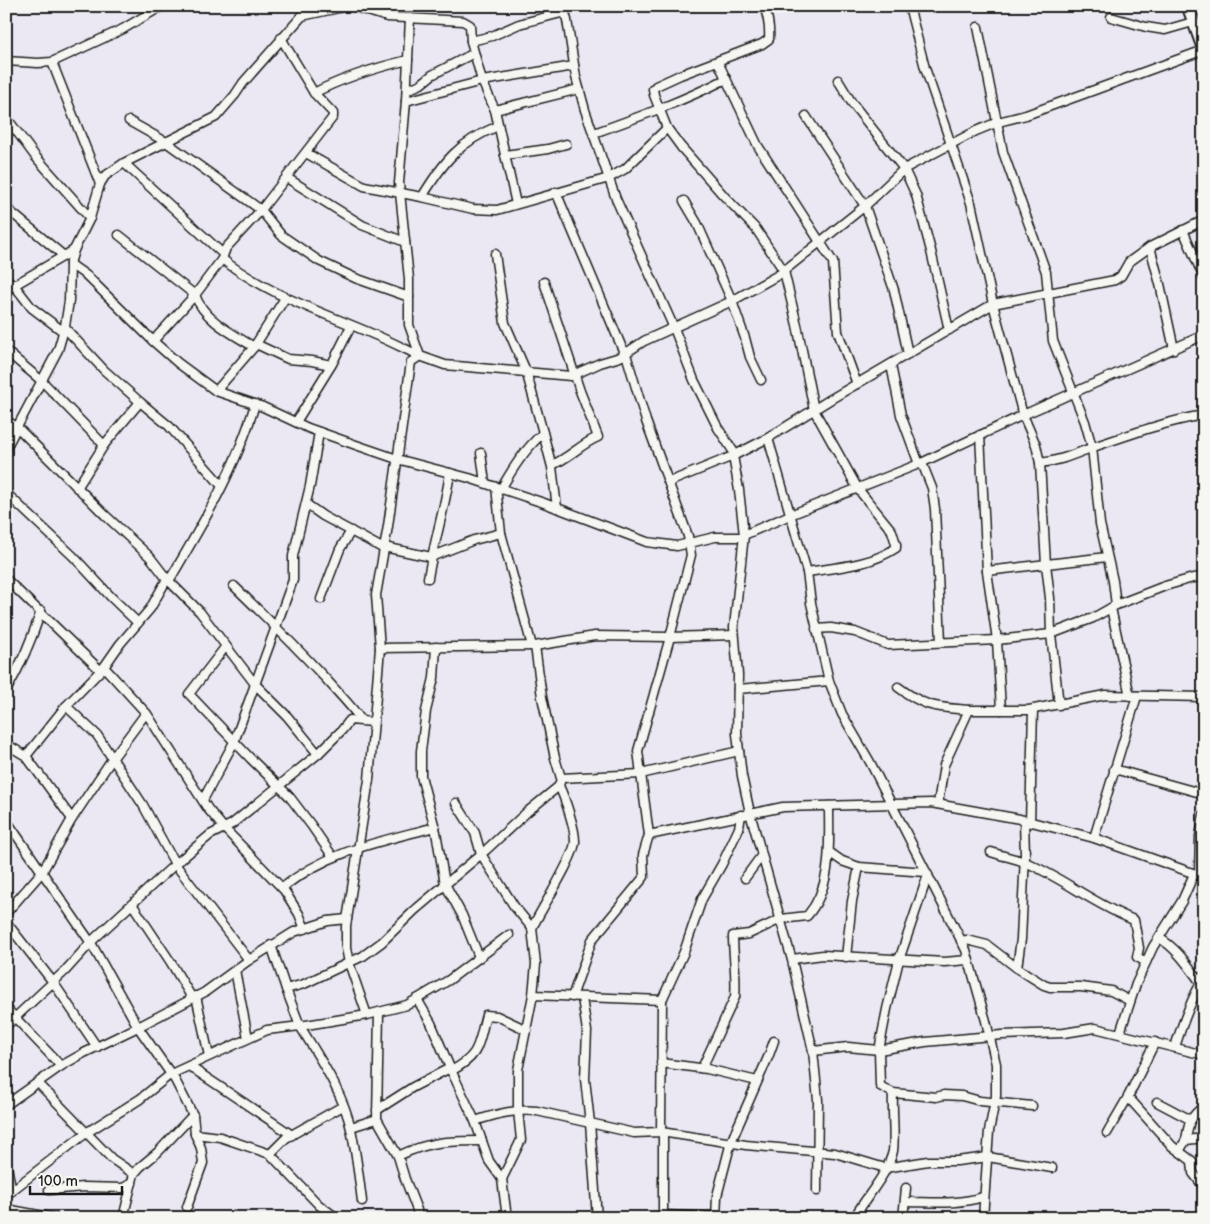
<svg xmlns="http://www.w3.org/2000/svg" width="1210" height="1224" font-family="'Balsamiq Sans',sans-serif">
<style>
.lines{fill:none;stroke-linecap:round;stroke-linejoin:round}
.minor-casing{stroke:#1c1c1c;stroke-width:11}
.highway-casing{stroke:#1c1c1c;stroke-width:15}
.minor{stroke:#f6f6f2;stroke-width:8}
.highway{stroke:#f6f6f2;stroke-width:11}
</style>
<rect width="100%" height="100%" fill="#ebe8f4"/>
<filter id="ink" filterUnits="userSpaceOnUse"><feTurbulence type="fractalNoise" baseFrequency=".02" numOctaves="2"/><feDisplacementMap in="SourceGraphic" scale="10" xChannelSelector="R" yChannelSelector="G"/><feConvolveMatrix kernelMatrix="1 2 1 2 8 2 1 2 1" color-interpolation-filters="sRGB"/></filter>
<g filter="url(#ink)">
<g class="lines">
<!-- minor casing -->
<g class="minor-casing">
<g id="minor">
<path d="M352 6 387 17 463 21 470 25 471 41 492 36 519 24 565 12"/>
<path d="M563 6 567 20 576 77 585 110 616 199 674 328 694 380 718 428 735 454"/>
<path d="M764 6C768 17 770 27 769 39L762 44 680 75 656 86 653 89 654 95 667 128 681 147 724 196 756 229 784 271 797 325 814 410 858 489 892 531 896 544V548C869 566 838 567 807 572"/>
<path d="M909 6 925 68 971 203 993 304 1023 415 1036 445 1040 463 1046 564 1050 598 1051 634 1059 705"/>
<path d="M302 16 348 6"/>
<path d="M1111 17 1146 27 1165 30 1193 22"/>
<path d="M410 18 406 101 399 183 409 279V325L420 356 445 365 571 376 600 363 620 357 644 341 732 301 780 274 865 206 904 169 976 131 998 122 1026 115 1204 50"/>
<path d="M978 27 1003 152 1046 272 1053 341 1085 422 1092 447 1100 524 1113 581 1116 605"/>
<path d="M471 41 482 81 495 110 516 204"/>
<path d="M6 61 38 63 52 62 123 29 162 6"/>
<path d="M718 62 758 146 833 262 838 332 857 384"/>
<path d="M838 80 852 103 904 169 916 195 931 251 949 330"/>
<path d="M407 90 421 84 432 75 474 53"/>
<path d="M314 93C344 77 375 68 408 60"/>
<path d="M406 101 482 81 574 66"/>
<path d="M495 110 579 89"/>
<path d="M806 116 865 206 894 290 908 354"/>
<path d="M6 117 35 156 90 218"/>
<path d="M129 121 166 142 261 210 281 235 319 261 355 278 409 297"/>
<path d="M594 133C639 117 683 101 726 79"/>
<path d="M306 153 364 186 422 197 473 209 497 210 609 178 625 169 667 128"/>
<path d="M505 155 548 149 566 144"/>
<path d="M124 163 223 254"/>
<path d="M287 178 362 225 405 242"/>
<path d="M100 184 105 176 124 163 216 117 235 95 243 83 302 16 307 6"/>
<path d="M556 192 625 355"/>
<path d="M422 197C444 161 459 142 498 126"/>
<path d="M684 201 697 223 732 301 745 338 750 357 761 380"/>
<path d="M6 208 64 256"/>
<path d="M1183 230 1204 278"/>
<path d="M119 235 195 295C204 320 233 334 254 347"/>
<path d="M1150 247 1160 284 1174 349"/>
<path d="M495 254 505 323 526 371 542 429 552 467 557 508"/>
<path d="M222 259C270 296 320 311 375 335 390 341 405 349 420 356L411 362 388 526 376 595 380 648 369 780 346 926V948L349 963 367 1015"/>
<path d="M70 264 87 276 153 341 178 363 216 391 263 407 308 428 356 445 397 459 469 478 544 503 647 542 677 546 715 537H743"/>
<path d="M6 279 14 285 32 308 64 332"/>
<path d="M544 282 580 391 598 437C581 444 569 458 552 465"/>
<path d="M6 290 74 250"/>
<path d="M65 328 104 370 140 402 104 445 77 488"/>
<path d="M153 341 195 295 222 259 226 248 261 210 333 117V113L314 93 281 38"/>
<path d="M256 344 288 359 312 361 331 365"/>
<path d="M6 351 43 382 104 445"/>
<path d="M626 354 646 421 688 536 691 555 670 637 638 751 649 835"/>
<path d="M891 365 901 415 919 464"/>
<path d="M216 391 254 347 285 298"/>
<path d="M140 402 169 426 222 486"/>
<path d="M6 420 18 428 105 515 150 557 167 579 200 612 255 684 287 716 318 754"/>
<path d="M296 422 332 364 351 326"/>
<path d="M980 435 987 571 997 640 1001 710"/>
<path d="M768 438 807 572 811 603 829 681 842 714 870 762 966 950 986 1021 996 1064V1096L989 1131 983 1218"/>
<path d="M6 448 58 350 65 326 69 301 70 264 74 250 90 218 100 184 52 62"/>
<path d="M481 453 485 483"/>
<path d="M733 456 739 490 744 535 734 627 738 675 737 734 742 776 750 813 792 960 813 1051 818 1100 817 1191"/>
<path d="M922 463 932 488 935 509 941 642"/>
<path d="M1040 463C1062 461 1079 452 1099 445 1134 433 1168 421 1204 415"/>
<path d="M669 482 733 456 768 438 831 399 993 304 1115 280 1121 276 1129 262 1150 247 1204 220"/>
<path d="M496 487 501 533 532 646"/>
<path d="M501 489C513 468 525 449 543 433"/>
<path d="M6 493 73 556 112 598 138 623"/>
<path d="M306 504 323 516 384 549"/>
<path d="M744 535 790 515 919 464 1023 415 1204 335"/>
<path d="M384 547 431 557 474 540 501 533"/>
<path d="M987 571 1107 557"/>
<path d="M428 578C434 542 445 508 450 473"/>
<path d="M6 579 100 670"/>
<path d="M169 581C202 525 237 467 255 404"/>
<path d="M234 586C265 616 296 647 326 679 338 693 351 705 361 720"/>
<path d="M321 599 340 549 351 531"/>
<path d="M1111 608 1130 696"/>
<path d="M816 629 831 628 855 632 888 645 997 640 1051 634 1093 618 1116 605 1165 586 1193 578 1204 577"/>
<path d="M226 646 189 694 251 759 289 796 311 825 333 857"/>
<path d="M436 647 434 678 426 711 421 751V776L436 832 445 884 462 915 479 957"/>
<path d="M380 648 535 646 595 636 670 637 734 635"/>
<path d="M104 667 147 714 208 809 223 827 284 890 299 914 305 929"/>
<path d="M898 687C926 708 936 707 969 710"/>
<path d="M738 689 829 681"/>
<path d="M6 691C21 665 32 639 41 611"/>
<path d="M66 706 97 735 143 805 175 864 249 960"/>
<path d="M6 744 26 756 72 819"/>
<path d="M26 756 66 706 104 667 120 644 150 609 167 579"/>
<path d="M1114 769 1204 794"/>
<path d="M561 778 641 774 739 751"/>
<path d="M203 800 234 742 293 580V556L310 486 319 432"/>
<path d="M456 803 475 833 481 854 514 906 532 928 536 964 533 995 518 1070V1110L521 1140 502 1179 507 1218"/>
<path d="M938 804 944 765 969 710H1029L1105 695 1204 697"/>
<path d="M6 820 91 943 138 1027 175 1080 193 1115 195 1134 201 1148 203 1163 187 1207"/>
<path d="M1030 823 1033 710"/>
<path d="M1094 838 1137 696"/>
<path d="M829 852 842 861 859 867 926 872"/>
<path d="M991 852C1002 856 1014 858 1025 862 1063 878 1095 905 1134 920L1139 948 1137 957 1146 962"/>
<path d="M928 875 899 960 887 1009 879 1050 880 1086 893 1093 936 1097 944 1095 962 1096 980 1101 1032 1106"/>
<path d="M1199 875 1200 836 1204 814"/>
<path d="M745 878 762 855"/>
<path d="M282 888C328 851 379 842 435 827"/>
<path d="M132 904 170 961 192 998"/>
<path d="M6 913 42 872 72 819 112 759 146 713"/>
<path d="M6 922 53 982 97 1047"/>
<path d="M532 928C540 911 576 855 575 841 575 828 565 798 559 786"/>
<path d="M509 935 449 980 407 1005 367 1015 300 1026 286 989 304 984 363 956 382 942 415 910 486 850 527 812 559 786 561 778 555 758 542 697 535 646"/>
<path d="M1159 938C1177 948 1189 967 1201 983 1189 1004 1182 1025 1175 1047"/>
<path d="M961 941 967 940 987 945 1017 968 1044 985 1050 987H1081L1111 991 1130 1001"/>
<path d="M271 945 286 989"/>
<path d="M846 957 852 901 859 867"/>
<path d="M792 959 823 955 944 962 968 960"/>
<path d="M1017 968 1021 939 1025 855 1024 821"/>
<path d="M235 970 248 1038"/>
<path d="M533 995 662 1000 684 952 702 899 722 864 739 828 741 815"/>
<path d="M196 996 209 1056"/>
<path d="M572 997 592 940 644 877 643 855 649 835 783 807 931 803 1020 819 1094 838 1204 877"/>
<path d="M582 998 587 1031 585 1079 590 1123 597 1218"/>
<path d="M417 999 431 1023 450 1068 475 1121 489 1161 502 1179"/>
<path d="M6 1008 61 1066"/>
<path d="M379 1012 377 1119 398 1156 405 1179 417 1210 418 1218"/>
<path d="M6 1026 65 971 94 939 172 867 210 835 232 824 318 754 342 730 350 720 373 722"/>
<path d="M1120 1033 1136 984 1153 947 1182 901 1194 874"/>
<path d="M813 1051 848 1047 879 1050 925 1042 1002 1035 1064 1033 1095 1028 1204 1055"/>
<path d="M661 1063 707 1069 757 1081"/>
<path d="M189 1066 292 1135"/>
<path d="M702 1068 735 997C737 977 733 956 733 936L749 934 781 919 807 916C833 886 829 844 829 806"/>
<path d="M451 1071C481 1055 478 1044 486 1015L497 1016 527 1030"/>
<path d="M38 1083 112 1159 134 1174 123 1218"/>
<path d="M1128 1097 1172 1146 1192 1161 1193 1173 1204 1187"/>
<path d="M1157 1102 1191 1120"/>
<path d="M6 1105 61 1066 84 1053 138 1027 205 992 249 960 294 932 328 921 347 919"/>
<path d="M377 1110 413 1087 450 1068"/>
<path d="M475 1121C496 1114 515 1109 537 1111L634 1133 661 1132 746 1145 835 1153 885 1168 928 1161H957L988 1157 1052 1168"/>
<path d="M351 1127 377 1119"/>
<path d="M661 1132 662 1000"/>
<path d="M1107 1133 1128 1097 1155 1042"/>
<path d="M195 1134 220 1137 270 1154 319 1205 337 1218"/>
<path d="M1186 1140C1189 1122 1189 1118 1204 1106"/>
<path d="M1179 1151 1186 1140 1204 1138"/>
<path d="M270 1154 286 1138 343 1106"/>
<path d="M398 1156C430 1141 447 1141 482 1141"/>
<path d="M6 1162 12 1191"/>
<path d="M134 1174 140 1167 158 1152 193 1115"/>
<path d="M49 1190 84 1187 123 1188 132 1183"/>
<path d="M6 1195 86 1133 140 1099 171 1074 267 1030 300 1026C319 1058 343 1092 351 1129 356 1152 359 1177 362 1201"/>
<path d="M905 1202C933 1202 956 1205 983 1197"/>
<path d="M6 1209 55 1218"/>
<path d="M663 1215 716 1217"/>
<path d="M1065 1216 1077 1218"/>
<path d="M663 1218V1133"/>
<path d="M716 1218 717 1196 731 1142 769 1055 774 1041"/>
<path d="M854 1218C865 1198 888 1174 893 1151 895 1136 892 1110 893 1093"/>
<path d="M903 1218 906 1188"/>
<path d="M1187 1218 1204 1215"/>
</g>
</g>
<!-- highway casing -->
<g class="highway-casing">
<path id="highway" d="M1188 6 1204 50"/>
</g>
<!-- minor -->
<use href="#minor" class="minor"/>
<!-- highway -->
<use href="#highway" class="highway"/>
</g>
</g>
<!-- margin -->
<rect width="1210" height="1224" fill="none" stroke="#f6f6f2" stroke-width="25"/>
<rect x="12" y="12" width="1185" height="1199" fill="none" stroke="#1c1c1c" stroke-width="2" filter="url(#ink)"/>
<!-- scale -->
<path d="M30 1186v8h92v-8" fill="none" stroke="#1c1c1c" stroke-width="2.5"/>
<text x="38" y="1186" font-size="15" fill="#1c1c1c" stroke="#f6f6f2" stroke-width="4" paint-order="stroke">100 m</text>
</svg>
